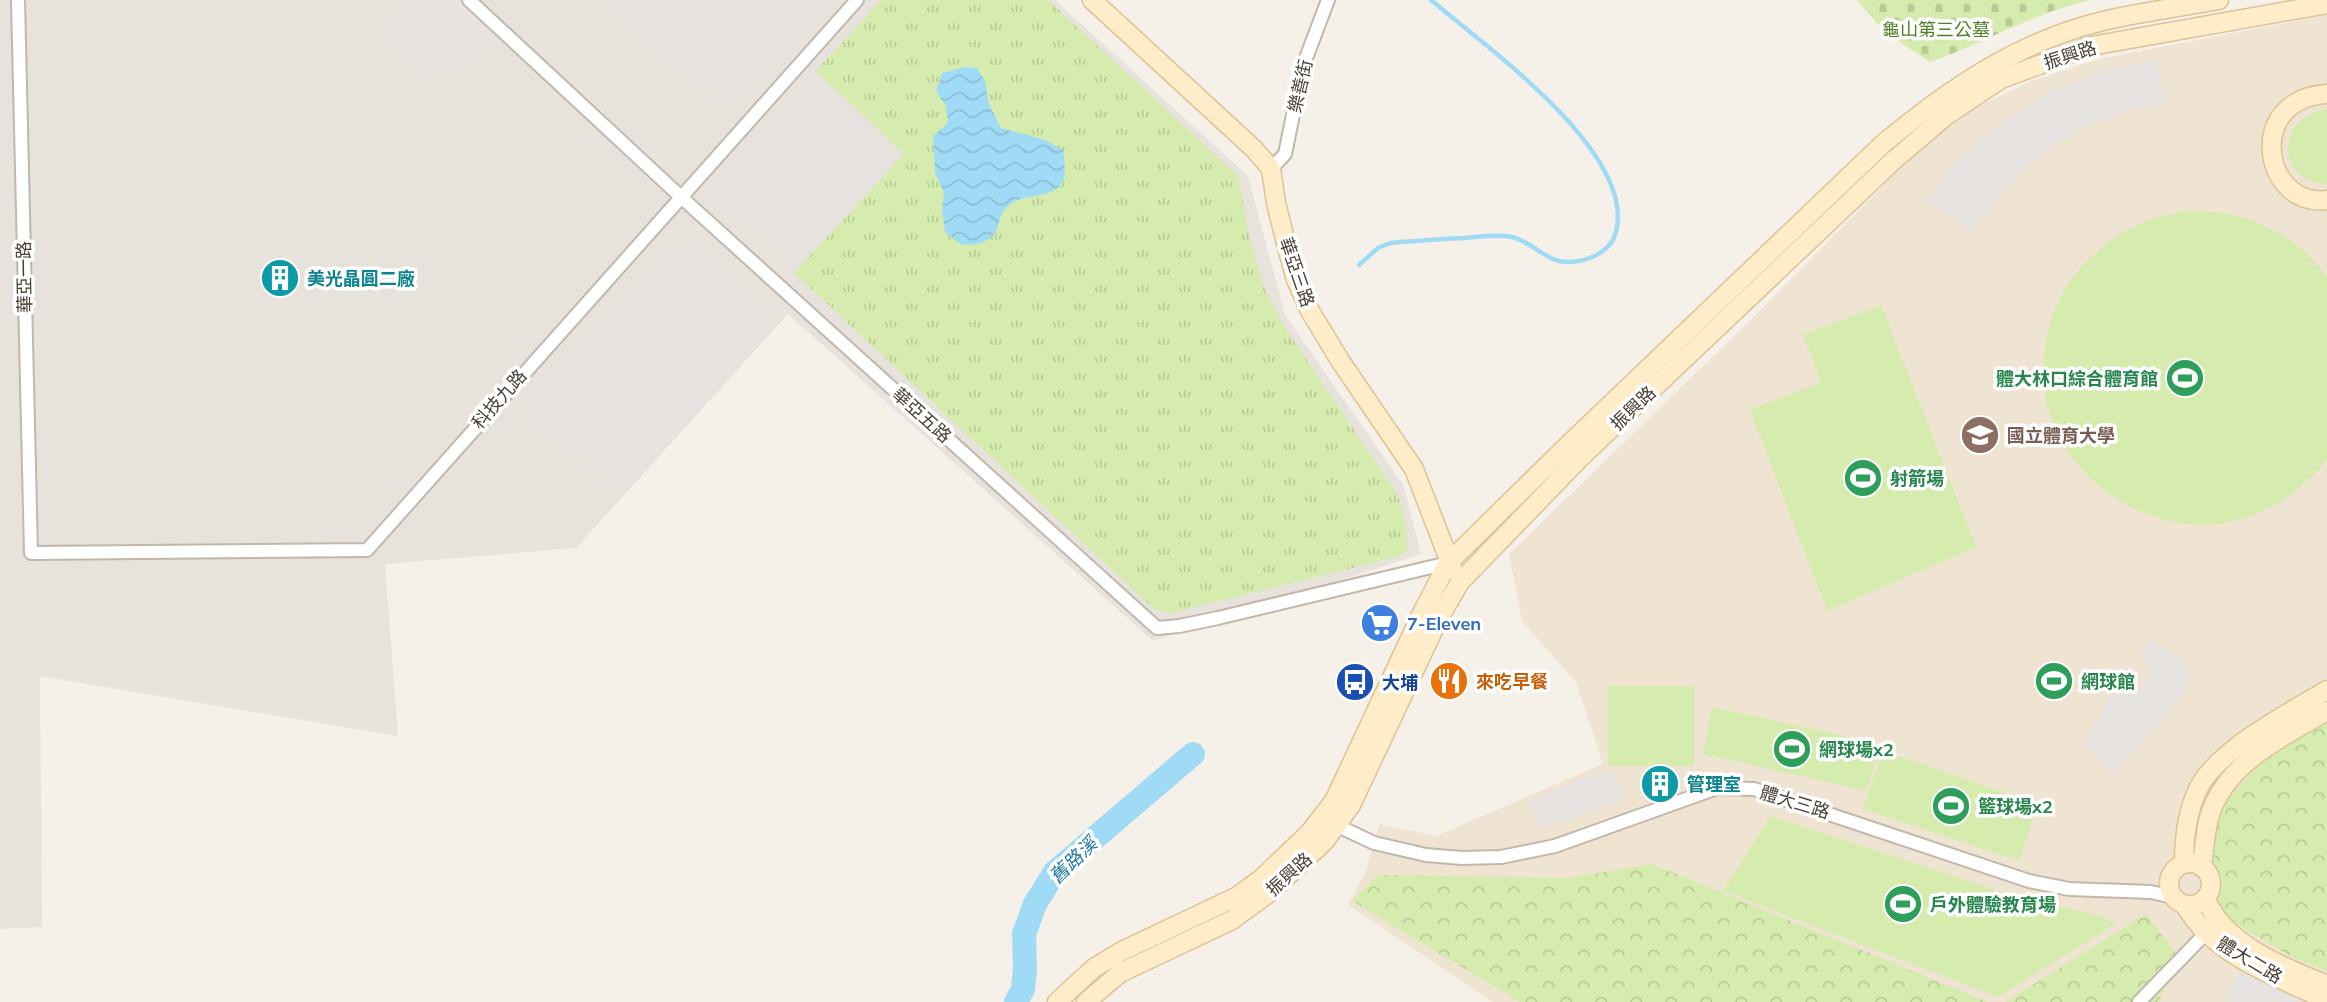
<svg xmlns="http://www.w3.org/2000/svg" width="2327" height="1002" font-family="Mulish,'Noto Sans TC',sans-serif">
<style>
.industrial{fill:#e8e2dd}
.education{fill:#efe4d1}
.grass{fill:#d6ecae}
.forest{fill:url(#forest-crowns)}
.cemetery{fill:url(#cemetery-stones)}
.park{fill:url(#park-tufts)}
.parking{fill:#e6e3e0}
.water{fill:url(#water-waves)}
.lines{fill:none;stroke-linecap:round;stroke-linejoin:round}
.stream{stroke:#a0dbf6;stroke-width:4.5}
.river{stroke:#a0dbf6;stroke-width:24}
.street-casing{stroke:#c2b7aa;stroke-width:16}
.secondary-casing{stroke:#dcc397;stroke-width:21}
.street{stroke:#fff;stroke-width:12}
.secondary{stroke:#ffecc8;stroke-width:18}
.labels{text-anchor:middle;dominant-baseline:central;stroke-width:7;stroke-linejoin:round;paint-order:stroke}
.park-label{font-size:18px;fill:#508024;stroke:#fff}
.street-label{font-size:18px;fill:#494036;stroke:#fff}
.culture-label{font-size:18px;font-weight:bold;fill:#0d838f;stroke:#fff;text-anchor:start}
.leisure-label{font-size:18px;font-weight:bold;fill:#27864d;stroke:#fff;text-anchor:start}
.education-label{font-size:18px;font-weight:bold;fill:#785e54;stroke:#fff;text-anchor:start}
.shop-label{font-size:18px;font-weight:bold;fill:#366cbe;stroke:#fff;text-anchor:start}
.food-label{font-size:18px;font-weight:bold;fill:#c56008;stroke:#fff;text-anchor:start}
.transit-label{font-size:18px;font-weight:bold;fill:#164399;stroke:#fff;text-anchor:start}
.water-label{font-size:19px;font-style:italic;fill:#237aa4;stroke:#fff}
</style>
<defs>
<pattern id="forest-crowns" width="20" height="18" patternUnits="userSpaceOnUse" patternTransform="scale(1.75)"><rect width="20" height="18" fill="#d6ecae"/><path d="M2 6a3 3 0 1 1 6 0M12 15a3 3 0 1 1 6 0" fill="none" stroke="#b9cb96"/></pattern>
<pattern id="cemetery-stones" width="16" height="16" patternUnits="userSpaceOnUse" patternTransform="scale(1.75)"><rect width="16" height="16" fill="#d6ecae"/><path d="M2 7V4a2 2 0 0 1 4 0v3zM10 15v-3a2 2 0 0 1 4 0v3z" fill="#b9cb96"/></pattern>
<pattern id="park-tufts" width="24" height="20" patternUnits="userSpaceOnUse" patternTransform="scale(1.75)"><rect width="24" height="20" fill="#d6ecae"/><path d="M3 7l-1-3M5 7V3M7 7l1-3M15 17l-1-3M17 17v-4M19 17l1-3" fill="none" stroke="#b9cb96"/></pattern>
<pattern id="water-waves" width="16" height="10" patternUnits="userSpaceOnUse" patternTransform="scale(1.75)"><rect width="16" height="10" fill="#a0dbf6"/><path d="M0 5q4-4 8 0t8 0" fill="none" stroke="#8bbdd4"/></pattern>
</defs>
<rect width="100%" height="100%" fill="#f5f0e8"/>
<!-- industrial -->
<path class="industrial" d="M0 0H1055L1248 176 1285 315 1403 485 1421 554 1153 641 788 314 576 548 385 564 398 736 40 676 42 927 0 929Z"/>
<!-- education -->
<path class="education" d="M2327 15V1002H1493L1348 905 1366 871 1379 824 1436 836 1603 764 1576 682 1522 621 1509 554 1755 316 1919 149 1949 124 1974 109 2029 82 2099 59Z"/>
<!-- grass -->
<g class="grass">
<path d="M2321 110H2327V184C2278 181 2274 123 2321 110Z"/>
<path d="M2189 211C2247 211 2290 230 2327 276V460C2303 489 2273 511 2236 521 2149 541 2055 477 2044 388 2042 376 2044 363 2045 351 2048 319 2061 289 2083 265 2113 234 2146 216 2189 211Z"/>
<path d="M1881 305 1976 547 1827 611 1750 410 1821 382 1803 335Z"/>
<rect x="1608" y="686" width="86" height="80"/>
<path d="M1712 707 1881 744 1867 791 1703 754Z"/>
<path d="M1883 751 2038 804 2019 861 1863 809Z"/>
<path d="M1771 816 2010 895 2089 913 2117 923 1998 997 1723 891Z"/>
</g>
<!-- forest -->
<g class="forest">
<path d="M2327 723V971L2290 956 2223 916 2209 871 2218 809 2270 754Z"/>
<path d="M1652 864 1988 1002H1520L1352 901 1378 875 1568 878Z"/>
<path d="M2146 914 2175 952 2159 1002H2005Z"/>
</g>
<!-- cemetery -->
<path class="cemetery" d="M1857 0H2091C2035 12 1984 43 1930 62L1883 31Z"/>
<!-- park -->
<path class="park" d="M881 0H1048L1239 177 1248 232 1264 288 1284 326 1398 495 1405 521 1408 550 1400 556 1171 613 1155 610 794 273 904 154 816 71Z"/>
<!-- parking -->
<g class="parking">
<path d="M428 0H457L494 35 460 72 436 73 396 34Z"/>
<path d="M614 0H827L730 105Z"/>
<path d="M2156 60 2166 102 2122 112 2081 129 2050 147 2018 174 1971 232 1930 201 1955 162 2000 124 2047 93 2099 72Z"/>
<path d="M817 83 896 156 794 265 715 192Z"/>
<path d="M681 244 769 331 623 492 530 408Z"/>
<path d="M2151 640 2183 659 2189 674 2184 694 2113 774 2084 744 2114 689H2140L2150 674 2141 652Z"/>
<path d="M1615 772 1623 800 1539 828 1529 801 1591 775Z"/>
<path d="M2239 971 2308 1002H2226Z"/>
</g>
<!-- water -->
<path class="water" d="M965 67 977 68 985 81 989 104 1001 128 1045 140 1063 150C1064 160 1067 174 1062 183 1052 198 1030 194 1016 201 986 215 1014 244 962 245L945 232 942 210 944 192 935 173 933 136 948 123 946 106 936 91 942 73Z"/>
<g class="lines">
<!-- stream -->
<path class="stream" d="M1359 265 1378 248 1390 243C1414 241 1439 239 1464 238 1479 237 1497 234 1512 237 1533 242 1548 264 1570 262 1589 261 1611 252 1616 232 1637 153 1485 46 1431 0"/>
<!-- river -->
<path class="river" d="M1016 1002 1023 989 1025 968 1024 934 1035 904 1055 872 1193 754"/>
<!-- street casing -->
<g class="street-casing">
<g id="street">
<path d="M18 0 31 553 367 550 857 0"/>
<path d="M469 0 681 197 1157 628 1179 626 1218 618 1448 563"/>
<path d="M1271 169 1285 154 1303 66 1328 0"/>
<path d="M1338 826 1374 843 1426 855 1462 858 1501 857 1555 846 1717 788 1754 789 2029 881 2069 889 2151 892 2173 897"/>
<path d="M2139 1002 2206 933"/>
</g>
</g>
<!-- secondary casing -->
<g class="secondary-casing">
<g id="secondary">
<path d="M1092 0 1254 149 1271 169 1276 203 1288 251 1296 280 1310 311 1341 362 1414 469 1453 570"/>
<path d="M2327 94C2244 99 2263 208 2327 200"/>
<circle cx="2190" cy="884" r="21"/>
<path d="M2184 863C2184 838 2187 812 2198 789 2218 749 2289 713 2327 690"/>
<path d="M2202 867C2204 851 2205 834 2209 818 2224 764 2282 737 2327 711"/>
<path d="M2205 899C2209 906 2214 915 2220 922 2246 953 2291 970 2327 985"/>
<path d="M2185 905C2213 955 2276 977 2327 1000"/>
<path d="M1057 1002 1094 968 1122 951 1236 897 1261 879 1310 832 1334 801 1423 611 1448 563 1568 445 1884 143C1949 89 2019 41 2103 21 2141 12 2181 7 2219 0"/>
<path d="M1086 1002 1120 973 1232 920 1269 893 1324 842 1351 805 1439 618 1460 582 1580 458 1894 160 1947 115 2001 79 2091 46 2327 4"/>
</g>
</g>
<!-- street -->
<use href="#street" class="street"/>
<!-- secondary -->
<use href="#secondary" class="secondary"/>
</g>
<!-- icons -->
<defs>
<g id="building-disc" transform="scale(2.0125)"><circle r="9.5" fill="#0f9aa8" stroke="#fff"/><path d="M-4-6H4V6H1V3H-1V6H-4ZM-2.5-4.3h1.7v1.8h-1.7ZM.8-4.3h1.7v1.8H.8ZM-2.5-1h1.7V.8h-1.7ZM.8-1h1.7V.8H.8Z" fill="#fff"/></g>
<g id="stadium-disc" transform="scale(2.0125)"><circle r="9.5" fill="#2e9e5b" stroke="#fff"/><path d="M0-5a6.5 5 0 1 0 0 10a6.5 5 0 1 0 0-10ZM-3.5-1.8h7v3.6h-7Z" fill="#fff"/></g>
<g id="school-disc" transform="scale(2.0125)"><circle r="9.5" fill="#8d6e63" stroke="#fff"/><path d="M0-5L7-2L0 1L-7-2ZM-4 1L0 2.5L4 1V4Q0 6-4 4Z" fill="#fff"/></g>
<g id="supermarket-disc" transform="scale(2.0125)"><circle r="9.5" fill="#3f7fe0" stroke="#fff"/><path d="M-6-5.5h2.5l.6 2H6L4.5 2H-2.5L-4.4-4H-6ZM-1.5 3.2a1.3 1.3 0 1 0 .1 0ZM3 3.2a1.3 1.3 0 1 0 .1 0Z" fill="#fff"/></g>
<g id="restaurant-disc" transform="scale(2.0125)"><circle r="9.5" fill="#e8710a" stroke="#fff"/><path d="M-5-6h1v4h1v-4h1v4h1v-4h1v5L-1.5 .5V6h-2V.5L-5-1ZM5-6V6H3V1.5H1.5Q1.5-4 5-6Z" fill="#fff"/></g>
<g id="bus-disc" transform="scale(2.0125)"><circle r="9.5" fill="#1a4fb4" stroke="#fff"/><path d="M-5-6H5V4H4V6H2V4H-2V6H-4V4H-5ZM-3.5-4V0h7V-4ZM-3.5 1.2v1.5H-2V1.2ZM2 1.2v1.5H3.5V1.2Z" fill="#fff"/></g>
</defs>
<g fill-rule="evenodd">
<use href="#building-disc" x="280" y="278"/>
<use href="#stadium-disc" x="2185" y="378"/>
<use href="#school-disc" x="1980" y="435"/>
<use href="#stadium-disc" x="1863" y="478"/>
<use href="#supermarket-disc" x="1380" y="623"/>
<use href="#restaurant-disc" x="1449" y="681"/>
<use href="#stadium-disc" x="2054" y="681"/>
<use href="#bus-disc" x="1355" y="682"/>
<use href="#stadium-disc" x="1792" y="749"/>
<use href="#building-disc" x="1660" y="784"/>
<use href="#stadium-disc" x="1951" y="806"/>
<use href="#stadium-disc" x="1903" y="904"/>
</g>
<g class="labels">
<!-- park labels -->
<g class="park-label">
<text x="1936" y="29">龜山第三公墓</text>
</g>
<!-- street labels -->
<g class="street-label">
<text transform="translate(2070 55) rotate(-18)">振興路</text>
<text transform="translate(1300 86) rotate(-77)">樂善街</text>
<text transform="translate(1297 272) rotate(71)">華亞三路</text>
<text transform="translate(24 277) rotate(-91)">華亞一路</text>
<text transform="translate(499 399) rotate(-49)">科技九路</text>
<text transform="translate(1633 408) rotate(-44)">振興路</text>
<text transform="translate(922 415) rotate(42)">華亞五路</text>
<text transform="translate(1795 802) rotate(17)">體大三路</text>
<text transform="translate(1289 874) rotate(-42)">振興路</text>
<text transform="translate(2250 960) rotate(31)">體大二路</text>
</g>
<!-- culture labels -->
<g class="culture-label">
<text x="307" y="278">美光晶圓二廠</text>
<text x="1687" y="784">管理室</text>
</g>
<!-- leisure labels -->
<g class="leisure-label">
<text x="2158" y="378" text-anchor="end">體大林口綜合體育館</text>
<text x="1890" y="478">射箭場</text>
<text x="2081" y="681">網球館</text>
<text x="1819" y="749">網球場x2</text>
<text x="1978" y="806">籃球場x2</text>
<text x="1930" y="904">戶外體驗教育場</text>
</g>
<!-- education labels -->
<g class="education-label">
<text x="2007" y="435">國立體育大學</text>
</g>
<!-- shop labels -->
<g class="shop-label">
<text x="1407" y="623">7-Eleven</text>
</g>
<!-- food labels -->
<g class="food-label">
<text x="1476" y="681">來吃早餐</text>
</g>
<!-- transit labels -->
<g class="transit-label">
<text x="1382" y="682">大埔</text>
</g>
<!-- water labels -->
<g class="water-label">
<text transform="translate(1073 860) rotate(-44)">舊路溪</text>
</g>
</g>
</svg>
